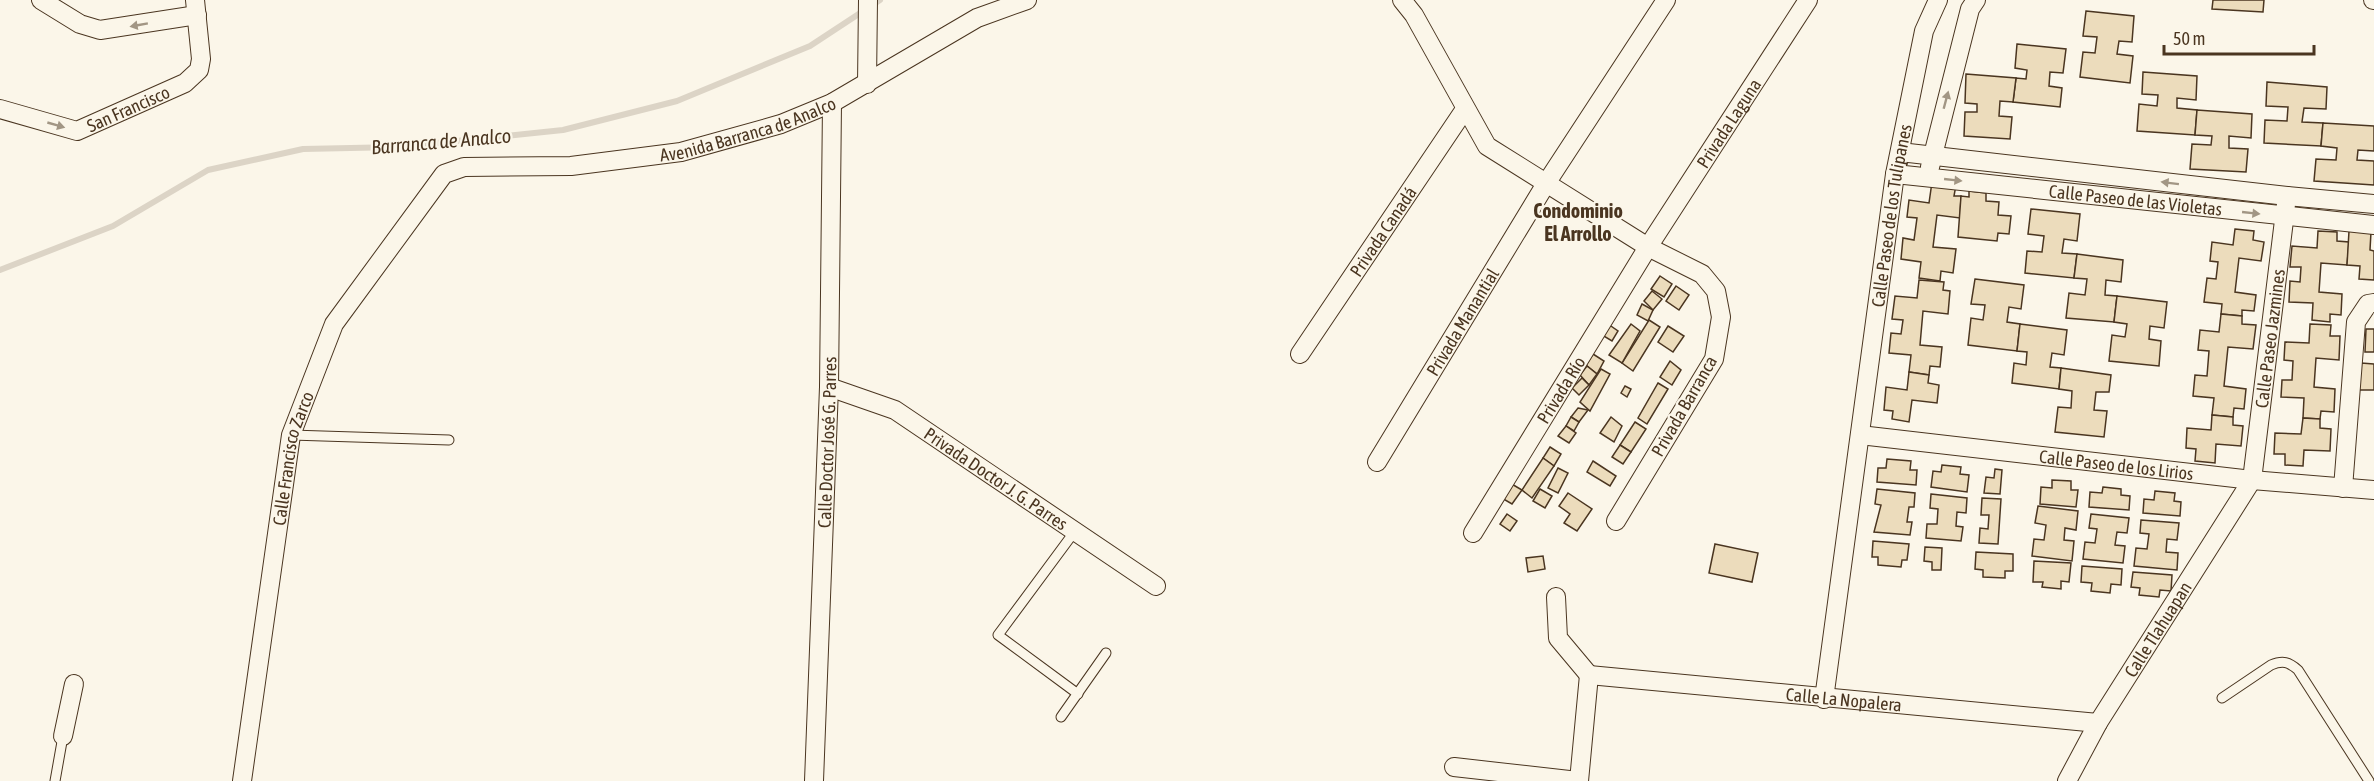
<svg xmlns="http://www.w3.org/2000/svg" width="2374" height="781" font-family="'Asap Condensed',sans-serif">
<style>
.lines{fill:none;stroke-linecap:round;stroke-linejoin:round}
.stream{stroke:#dcd4c6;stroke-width:6}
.building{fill:#ecdcbc;stroke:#4a3520;stroke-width:1.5}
.lane-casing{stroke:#4a3520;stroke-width:11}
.street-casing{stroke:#4a3520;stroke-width:20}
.lane{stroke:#fbf6e9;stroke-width:9}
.street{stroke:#fbf6e9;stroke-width:18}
.oneway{fill:#a29684}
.labels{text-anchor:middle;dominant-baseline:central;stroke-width:4.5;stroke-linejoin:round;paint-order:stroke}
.street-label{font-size:18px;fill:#4a3520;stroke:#fbf6e9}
.water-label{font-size:20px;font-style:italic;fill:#4a3520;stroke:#fbf6e9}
.neighbourhood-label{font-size:20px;font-weight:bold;fill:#4a3520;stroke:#fbf6e9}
</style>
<rect width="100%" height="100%" fill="#fbf6e9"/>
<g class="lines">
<!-- stream -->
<path class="stream" d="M0 270 113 226 208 170 303 149 398 147 563 130 677 101 810 46 880 0"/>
</g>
<!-- building -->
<g class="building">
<path d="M2213 0H2264L2263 12 2212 9Z"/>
<path d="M2086 11 2134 16 2132 42 2119 41 2117 54 2133 56 2130 83 2080 77 2083 52 2095 53 2097 37 2083 36Z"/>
<path d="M2017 44 2066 49 2063 73 2050 72 2049 86 2062 88 2060 107 2013 102 2016 78 2026 79 2027 70 2015 68Z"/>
<path d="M2143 72 2197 76 2196 100 2177 98V108L2197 110 2195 135 2137 131 2139 104 2157 106 2158 95 2142 94Z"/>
<path d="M1966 74 2016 78 2013 102 2000 101 1999 116 2012 117 2010 139 1964 136 1965 112H1977V104L1965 103Z"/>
<path d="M2267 82 2327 87 2326 109 2304 108 2302 122 2323 123 2321 146 2264 143 2265 120 2287 121 2288 107 2266 106Z"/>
<path d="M2197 110 2252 114 2251 138 2229 136V148L2248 149 2246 172 2190 169 2192 144 2211 145 2212 136 2195 135Z"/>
<path d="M2323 123 2374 126V151L2358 150 2357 160 2374 161V185L2314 181 2316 159 2336 160 2337 148 2321 146Z"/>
<path d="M1932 182 1956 185 1954 196H1961L1960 218 1937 215 1933 247 1956 249 1953 273 1941 271 1940 281 1919 278 1921 262 1901 259 1903 238 1914 240 1917 218 1907 217 1909 200 1929 203Z"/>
<path d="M1969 191 1986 193V201L1999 202 1998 215 2011 216 2009 234 1998 233 1997 241 1958 237 1961 196 1969 197Z"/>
<path d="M2031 209 2080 214 2077 241 2064 239 2062 253 2077 254 2074 278 2025 273 2027 251 2042 252 2044 236 2028 234Z"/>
<path d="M2235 229 2254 231 2253 240 2264 242 2261 261 2239 258 2235 292 2256 295 2254 311 2242 310V316L2221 314 2222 304 2204 302 2207 278 2216 279 2218 262 2210 261 2212 242 2233 245Z"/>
<path d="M2318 231 2337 232V241L2349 242 2347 265 2321 263 2319 292 2342 294 2341 315 2330 314V322L2312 320 2313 303 2289 302 2290 281 2300 282 2301 267H2290L2292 246 2317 248Z"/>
<path d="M2349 231 2371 232 2370 250 2374 251V280L2359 279 2360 266 2347 265Z"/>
<path d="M2077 254 2123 260 2121 282 2106 280 2105 295 2117 296 2114 322 2066 318 2069 293 2085 295 2087 279 2074 278Z"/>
<path d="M1660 276 1672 284 1664 297 1651 289Z"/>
<path d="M1975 279 2024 285 2021 309 2009 307 2007 322 2020 324 2017 351 1968 345 1971 318 1983 320 1985 305 1971 304Z"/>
<path d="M1919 280 1944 282 1943 290 1950 291 1948 314 1923 311 1920 345 1942 347 1940 367 1930 366 1929 375 1909 372 1911 355 1889 353 1891 333 1901 334 1903 320 1892 319 1895 296 1917 298Z"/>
<path d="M1676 286 1689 295 1679 310 1666 301Z"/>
<path d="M1652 291 1662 299 1653 310 1644 301Z"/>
<path d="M2117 296 2167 302 2164 328 2150 326 2149 339 2161 341 2159 366 2109 361 2112 335 2125 337 2127 324 2114 322Z"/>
<path d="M1642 304 1653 310 1648 321 1637 315Z"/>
<path d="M2221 314 2242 316V324L2256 325 2253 349 2228 347 2224 386 2246 389 2244 409 2234 408 2233 417 2212 415 2214 398 2193 396 2195 375 2207 376 2209 351 2198 350 2200 330 2219 332Z"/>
<path d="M1649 320 1660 327 1633 371 1622 363Z"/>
<path d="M1608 324 1618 331 1612 341 1602 335Z"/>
<path d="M1631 324 1640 331 1622 363 1609 355Z"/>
<path d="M2020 324 2067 330 2064 355 2052 353 2050 367 2061 368 2059 389 2012 383 2014 363 2026 365 2027 352 2017 351Z"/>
<path d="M2310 324 2331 325 2330 336H2340L2339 360 2316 358 2314 387 2335 389 2334 412 2321 411 2320 419 2303 418 2304 398 2281 397 2282 380H2292L2293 361 2284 360 2285 342 2309 343Z"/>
<path d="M1668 326 1684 336 1673 352 1658 342Z"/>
<path d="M2366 329H2374V352H2365Z"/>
<path d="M1593 354 1604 361 1597 374 1586 365Z"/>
<path d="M1670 361 1681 370 1672 385 1660 377Z"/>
<path d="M2361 363 2374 364V390H2359Z"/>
<path d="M1587 366 1597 374 1589 385 1580 375Z"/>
<path d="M2061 368 2111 375 2109 392H2096L2094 410 2107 411 2104 437 2055 432 2058 407 2071 408 2072 391 2059 389Z"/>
<path d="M1601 369 1610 374 1590 411 1580 402Z"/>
<path d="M1909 372 1929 375 1928 383 1939 385 1937 403 1912 400 1909 422 1892 419 1893 411 1884 410 1886 387 1907 390Z"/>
<path d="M1582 378 1589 385 1579 395 1572 388Z"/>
<path d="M1658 383 1668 389 1647 424 1638 418Z"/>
<path d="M1625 386 1631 389 1627 397 1621 393Z"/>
<path d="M1578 408 1588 410 1579 422 1571 417Z"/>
<path d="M2212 415 2233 417V425L2243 426 2241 446 2216 444 2215 463 2195 461 2196 449 2186 448 2187 428 2211 430Z"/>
<path d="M1571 417 1579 422 1574 431 1566 426Z"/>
<path d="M1611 417 1622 426 1614 442 1600 433Z"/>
<path d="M2303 418 2320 419V428L2331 429 2330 451 2304 450 2303 466 2285 465V454H2274L2275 433 2301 434Z"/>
<path d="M1635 422 1646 429 1631 452 1620 445Z"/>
<path d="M1566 426 1576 433 1569 443 1558 436Z"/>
<path d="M1620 445 1631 452 1623 464 1612 457Z"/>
<path d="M1550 447 1561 454 1554 466 1543 458Z"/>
<path d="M1543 458 1554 466 1532 498 1522 490Z"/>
<path d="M1887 459 1911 461 1910 470H1917L1916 485 1877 482 1878 468H1886Z"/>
<path d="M1593 461 1616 476 1610 486 1587 472Z"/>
<path d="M1942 465 1961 467 1960 474 1969 475 1967 492 1931 487 1933 471 1941 472Z"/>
<path d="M1558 468 1568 473 1558 493 1548 488Z"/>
<path d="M1995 469 2002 470 2000 494 1984 493 1986 477 1994 478Z"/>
<path d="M2052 480 2071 481V490H2078L2076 507 2040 504 2041 487 2052 488Z"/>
<path d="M1510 483 1522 490 1512 504 1500 497Z"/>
<path d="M2103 487 2121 489V495L2130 496 2129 510 2089 507 2090 492 2102 493Z"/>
<path d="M1540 489 1552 496 1545 508 1533 501Z"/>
<path d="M1877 489 1915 493 1914 507H1909L1907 522H1912L1910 535 1874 532 1881 505 1875 504Z"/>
<path d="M2155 491 2175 493 2174 501 2181 502 2180 516 2143 513 2144 499 2154 500Z"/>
<path d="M1568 493 1592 509 1577 531 1564 523 1570 514 1559 506Z"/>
<path d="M1931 494 1967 498 1966 513 1957 512 1956 526 1963 527 1961 541 1926 538 1927 524H1937L1938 509 1930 508Z"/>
<path d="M1982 498 2001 499 1998 544 1979 543 1980 528 1988 529 1989 515H1981Z"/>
<path d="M2038 506 2078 511 2076 530 2065 528 2064 540 2074 541 2072 561 2032 556 2034 539 2044 540 2046 525 2035 523Z"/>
<path d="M1507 514 1517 521 1510 531 1500 524Z"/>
<path d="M2091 514 2129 518 2127 533 2117 532 2115 545 2125 546 2123 563 2083 559 2085 542 2095 543 2097 529 2089 528Z"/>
<path d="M2141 520 2179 523 2177 540 2167 539 2166 552 2178 553 2177 570 2134 566 2136 548 2147 549 2149 534 2140 533Z"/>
<path d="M1873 541 1909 544 1907 560H1902L1901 567 1878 565V557H1872Z"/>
<path d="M1715 544 1758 553 1752 582 1709 573Z"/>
<path d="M1925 547 1942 548 1941 570H1932V562L1924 561Z"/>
<path d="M1976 552 2013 554V571H2005V578L1983 577V570L1975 569Z"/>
<path d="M1543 556 1545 569 1528 572 1526 558Z"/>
<path d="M2034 561 2071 563 2069 582 2061 581V589L2042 587 2043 582H2033Z"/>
<path d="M2082 566 2122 569 2121 585 2111 584 2110 593 2091 591 2092 583 2081 582Z"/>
<path d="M2133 572 2172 575 2171 591 2160 590 2159 597 2139 595 2140 588 2131 587Z"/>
</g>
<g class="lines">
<!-- lane casing -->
<g class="lane-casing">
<g id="lane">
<path d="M291 435 449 440"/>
<path d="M1075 531 998 635 1078 694"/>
<path d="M2222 698 2271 665C2283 660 2289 662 2298 670L2369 781"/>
<path d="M1061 717 1106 653"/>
<path d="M55 781 63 736"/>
</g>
</g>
<!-- street casing -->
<g class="street-casing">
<g id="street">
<path d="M41 0 80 24 100 30 197 15"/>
<path d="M1402 0 1414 15 1487 146 1648 247 1702 274 1716 291 1721 317 1714 359 1616 521"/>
<path d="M2373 0H2374"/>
<path d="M867 84 868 0"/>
<path id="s1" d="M0 109 77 131 185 83 199 70 201 59 195 0"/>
<path d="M1900 152 2287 196 2374 204"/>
<path d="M1930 167 1970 9 1976 0"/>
<path id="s2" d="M1895 174 2374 225"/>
<path id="s3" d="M1300 354 1465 109"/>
<path id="s4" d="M829 387 895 410 1156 586"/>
<path id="s5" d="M1860 435 2252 480 2374 490"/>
<path id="s6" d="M1377 462 1547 182 1666 0"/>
<path d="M2343 488 2356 322 2368 304 2374 303"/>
<path id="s7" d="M1473 533 1648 247 1808 0"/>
<path d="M1556 597 1558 638 1589 675"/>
<path id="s8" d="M1589 675 2098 723"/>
<path id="s9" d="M1824 699 1895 174 1924 31 1938 0"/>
<path d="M63 736 74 684"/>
<path d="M1454 767 1578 781"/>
<path id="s10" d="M242 781 291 435 334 324 444 174 464 167 571 166 681 152 781 124 832 103 977 18 1027 0"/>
<path id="s11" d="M814 781 829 387 832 103"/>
<path d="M1579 781 1589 675"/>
<path id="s12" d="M2067 781 2098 723 2252 480 2287 196"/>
</g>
</g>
<!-- lane -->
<use href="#lane" class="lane"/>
<!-- street -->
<use href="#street" class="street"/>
</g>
<!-- one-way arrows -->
<defs><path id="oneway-solid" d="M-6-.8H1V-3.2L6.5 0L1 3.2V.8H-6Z" transform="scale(1.5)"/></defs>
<g class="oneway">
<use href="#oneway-solid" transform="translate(139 25) rotate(170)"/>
<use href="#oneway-solid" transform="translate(1946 100) rotate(-75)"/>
<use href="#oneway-solid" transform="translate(56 125) rotate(16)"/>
<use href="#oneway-solid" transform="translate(1953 180) rotate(6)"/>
<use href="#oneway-solid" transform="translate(2170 183) rotate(-173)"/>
<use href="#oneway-solid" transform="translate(2251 213) rotate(6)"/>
</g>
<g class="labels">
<!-- street labels -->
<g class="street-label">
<text stroke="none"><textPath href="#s1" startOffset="136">San Francisco</textPath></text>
<text stroke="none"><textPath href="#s7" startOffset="483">Privada Laguna</textPath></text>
<text stroke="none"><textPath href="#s10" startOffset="964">Avenida Barranca de Analco</textPath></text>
<text stroke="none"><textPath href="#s2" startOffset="242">Calle Paseo de las Violetas</textPath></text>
<text stroke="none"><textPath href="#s9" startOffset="488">Calle Paseo de los Tulipanes</textPath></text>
<text stroke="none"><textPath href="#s3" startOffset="148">Privada Canadá</textPath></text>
<text stroke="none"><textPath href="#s6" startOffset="164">Privada Manantial</textPath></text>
<text stroke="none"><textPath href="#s12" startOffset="496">Calle Paseo Jazmines</textPath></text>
<text stroke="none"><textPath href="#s7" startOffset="168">Privada Río</textPath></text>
<text transform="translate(1684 406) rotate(-60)">Privada Barranca</text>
<text stroke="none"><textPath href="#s11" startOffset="339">Calle Doctor José G. Parres</textPath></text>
<text stroke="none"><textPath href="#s10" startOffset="327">Calle Francisco Zarco</textPath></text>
<text stroke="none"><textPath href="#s5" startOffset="258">Calle Paseo de los Lirios</textPath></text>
<text stroke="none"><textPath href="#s4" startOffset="192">Privada Doctor J. G. Parres</textPath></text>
<text stroke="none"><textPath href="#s12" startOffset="177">Calle Tlahuapan</textPath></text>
<text stroke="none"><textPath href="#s8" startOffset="256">Calle La Nopalera</textPath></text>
</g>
<!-- water labels -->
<g class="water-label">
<text transform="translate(441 141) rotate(-5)">Barranca de Analco</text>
</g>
<!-- neighbourhood labels -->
<g class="neighbourhood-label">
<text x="1578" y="210">Condominio<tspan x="1578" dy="23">El Arrollo</tspan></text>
</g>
</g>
<!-- scale -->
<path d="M2164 45v9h150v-9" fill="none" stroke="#4a3520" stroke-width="3"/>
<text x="2173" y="45" font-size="18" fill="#4a3520" stroke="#fbf6e9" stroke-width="4.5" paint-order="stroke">50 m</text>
</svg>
